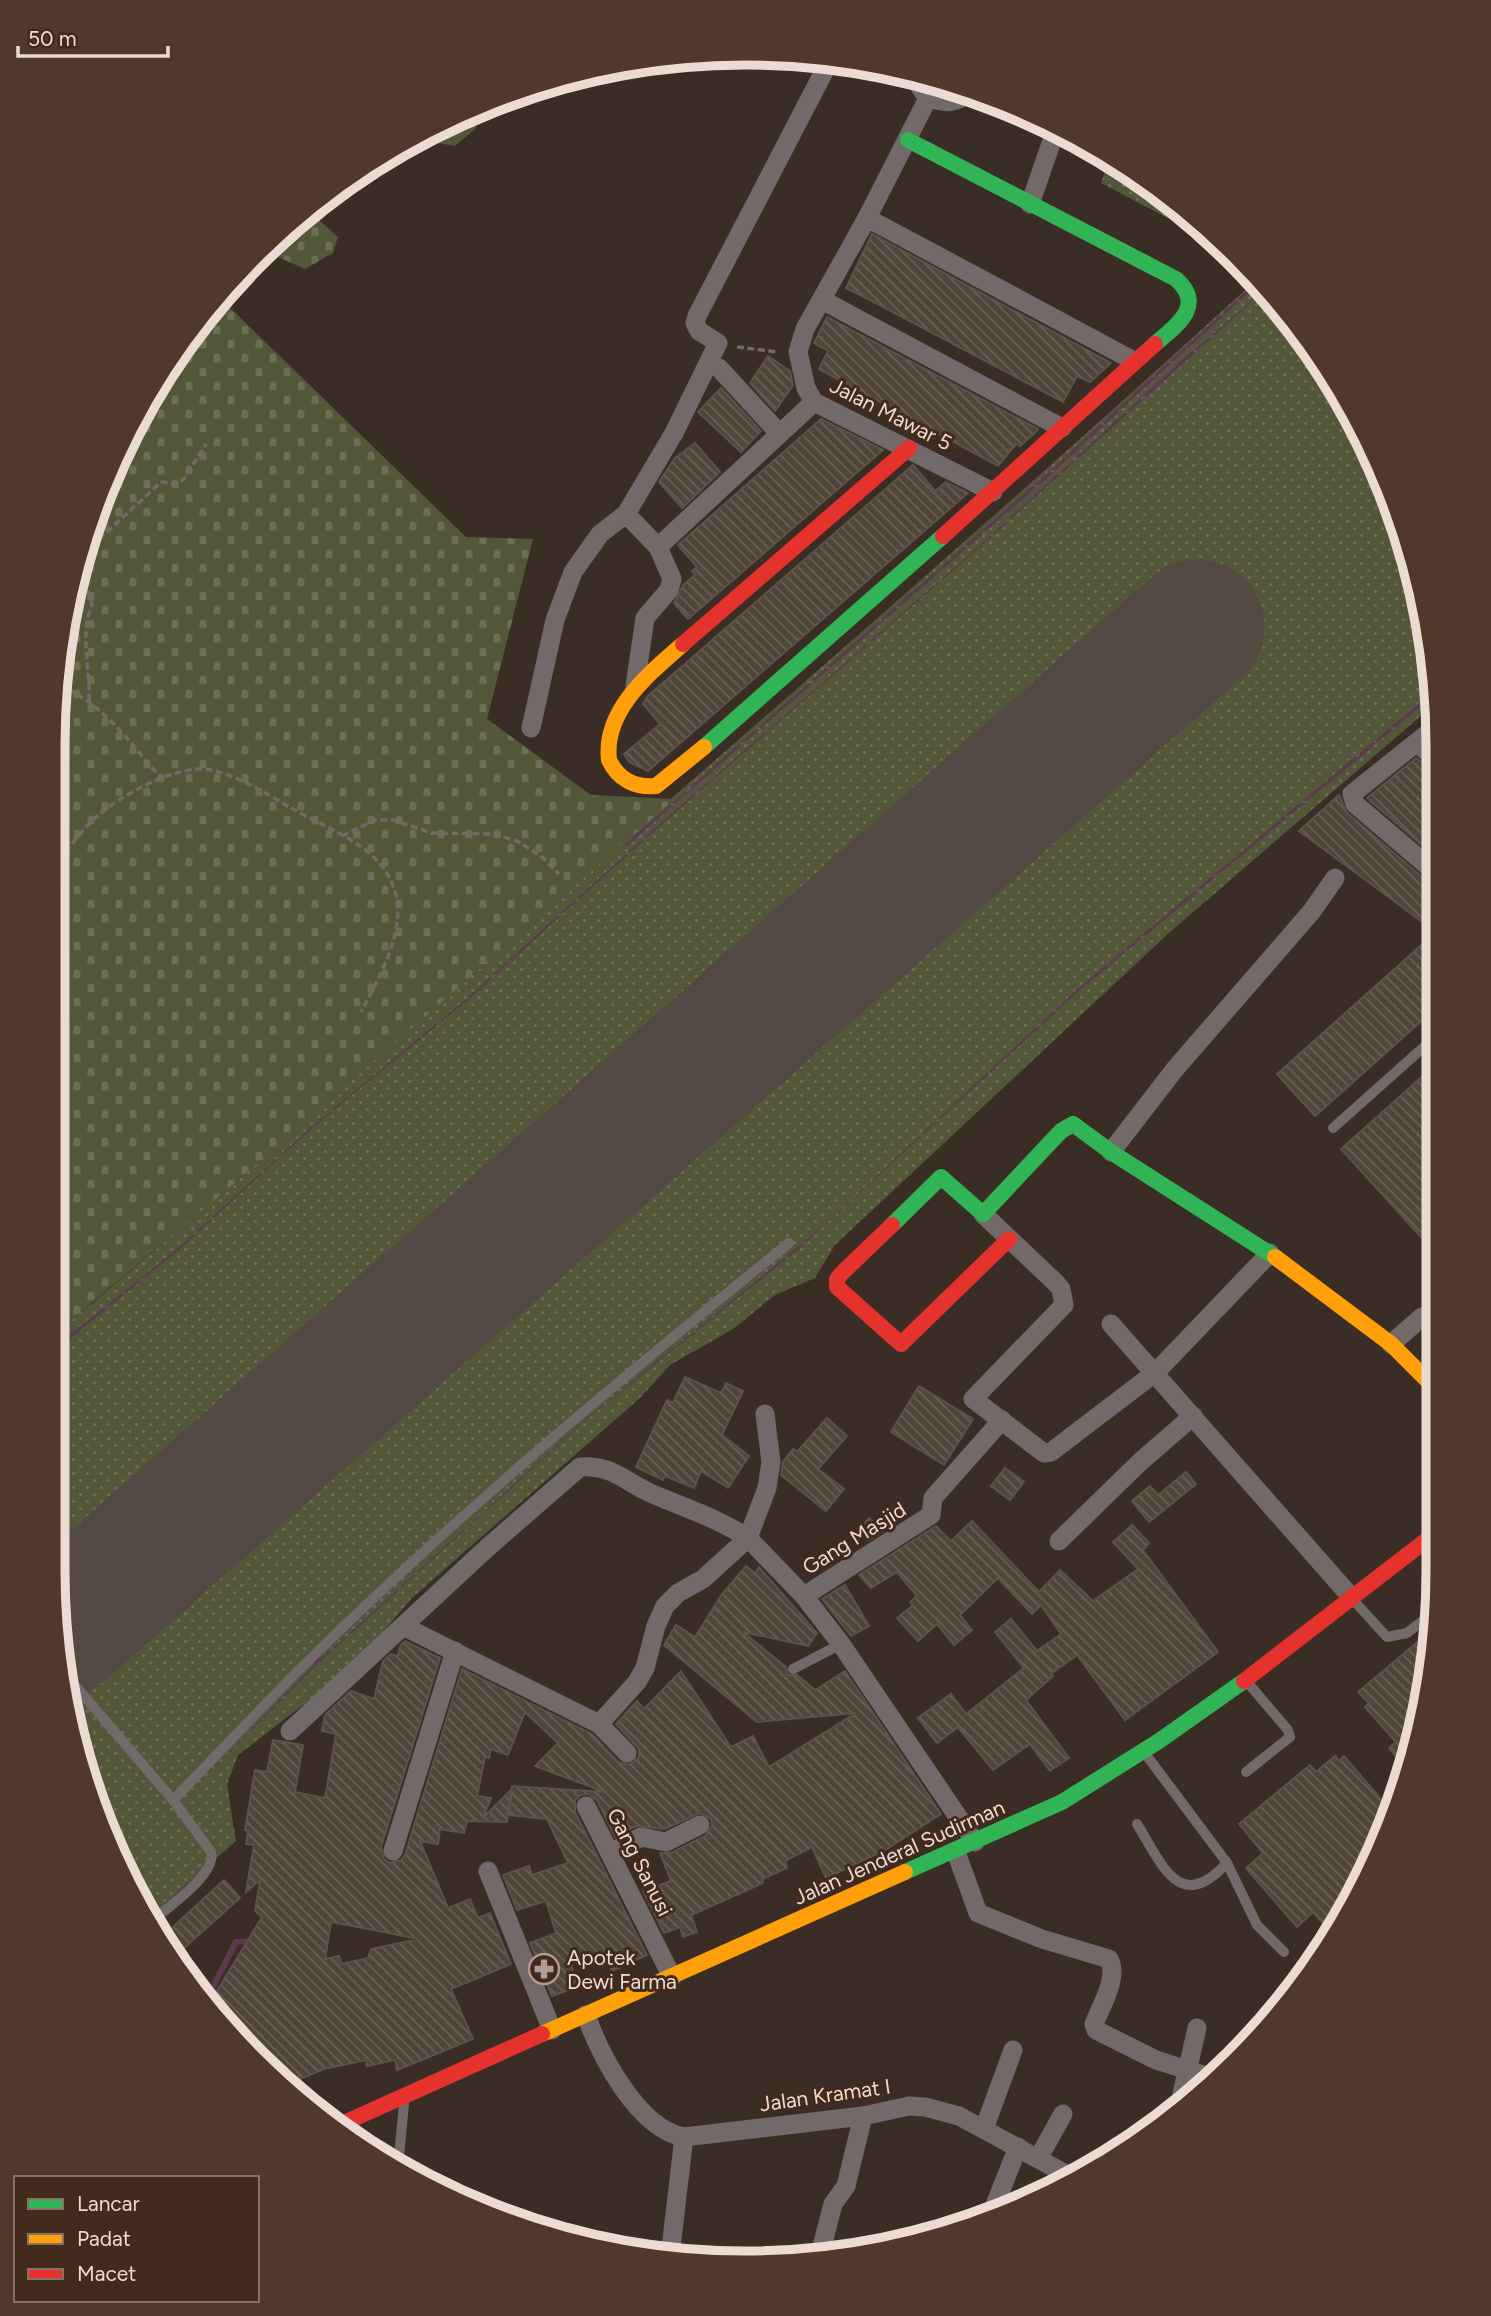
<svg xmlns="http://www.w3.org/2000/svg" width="1491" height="2316" font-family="Figtree,sans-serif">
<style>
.grass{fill:url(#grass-dots)}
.forest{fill:url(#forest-firs)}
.cemetery{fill:url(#cemetery-stones)}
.water{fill:url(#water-ripples)}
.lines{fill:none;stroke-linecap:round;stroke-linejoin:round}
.stream{stroke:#5c3a4e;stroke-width:6}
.runway{stroke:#544842;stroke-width:135}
.building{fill:url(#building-back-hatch);stroke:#5b5249;stroke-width:2;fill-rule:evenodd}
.path{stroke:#726a67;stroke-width:3.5;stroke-dasharray:7 3.5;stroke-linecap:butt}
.lane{stroke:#726a69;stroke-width:10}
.street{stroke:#726a69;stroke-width:19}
.fast{stroke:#30b455;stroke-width:16}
.slow{stroke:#ff9f0a;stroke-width:16}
.jam{stroke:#e5322d;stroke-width:16}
.labels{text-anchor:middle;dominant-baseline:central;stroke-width:6;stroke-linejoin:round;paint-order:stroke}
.street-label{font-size:21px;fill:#ecdbd3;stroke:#422a1d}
.poi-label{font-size:21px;fill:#ecdbd3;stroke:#422a1d;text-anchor:start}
.rim{fill:none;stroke:#ecdbd3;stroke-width:9}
</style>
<defs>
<pattern id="grass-dots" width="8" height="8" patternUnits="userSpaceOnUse" patternTransform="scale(1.75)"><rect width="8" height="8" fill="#535639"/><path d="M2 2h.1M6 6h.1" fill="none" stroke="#6c6e55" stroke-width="1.8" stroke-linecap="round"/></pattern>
<pattern id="forest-firs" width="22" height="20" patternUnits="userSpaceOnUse" patternTransform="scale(1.75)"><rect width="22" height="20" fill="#535639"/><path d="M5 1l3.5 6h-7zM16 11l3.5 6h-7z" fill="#6c6e55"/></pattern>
<pattern id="cemetery-stones" width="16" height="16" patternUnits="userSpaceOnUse" patternTransform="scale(1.75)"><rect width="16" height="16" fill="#535639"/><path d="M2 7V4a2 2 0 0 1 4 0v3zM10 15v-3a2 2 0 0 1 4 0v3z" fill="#6c6e55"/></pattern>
<pattern id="water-ripples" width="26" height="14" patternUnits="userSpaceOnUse" patternTransform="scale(1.75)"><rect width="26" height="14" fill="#5c3a4e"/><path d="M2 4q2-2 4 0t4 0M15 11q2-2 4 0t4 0" fill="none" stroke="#745667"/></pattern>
<pattern id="building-back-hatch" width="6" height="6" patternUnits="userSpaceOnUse" patternTransform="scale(1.75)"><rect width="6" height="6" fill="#4f453a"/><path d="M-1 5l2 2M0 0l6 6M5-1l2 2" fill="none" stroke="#685f56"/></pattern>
</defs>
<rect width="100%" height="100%" fill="#3a2d25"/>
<!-- grass -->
<g class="grass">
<path d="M1109 158 1188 214H1160L1101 183Z"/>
<path d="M1255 281 1296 324 1367 439 1415 567 1437 702 1170 932 835 1245 815 1278 775 1295 733 1329 670 1365 640 1398 412 1598 355 1665 238 1755 227 1784 236 1841 150 1917 89 1793 65 1687 1226 661 1168 593 58 1571V1331C205 1211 345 1083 487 959 745 734 1003 511 1255 281Z"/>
</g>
<!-- forest -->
<g class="forest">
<path d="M482 108 475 129 455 146 415 139 439 124Z"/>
<path d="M1160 214H1188L1225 249Z"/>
</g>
<!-- cemetery -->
<g class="cemetery">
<path d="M311 207 319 220 338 237 333 253 305 269 264 251Z"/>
<path d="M219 297 466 537 533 539 487 719 591 795 674 799 236 1182 58 1331V655L76 566 124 439Z"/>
</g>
<!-- water -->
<g class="water">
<path d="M1256 282 1258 284 1048 477 626 847 624 845 1046 474Z"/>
<path d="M1264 291 970 556 650 835 467 1001 312 1128 178 1251 58 1348V1344L177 1249 311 1127 465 1000 648 834 969 555 1184 358Z"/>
<path d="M1435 690 1436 694 1079 991 800 1248 586 1420 318 1664 181 1801 314 1665 313 1660 325 1655 586 1419 822 1227 1077 989Z"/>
</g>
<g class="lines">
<!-- stream -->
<path class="stream" d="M206 2000 236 1942 255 1941"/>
<!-- runway -->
<path class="runway" d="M58 1632 1197 627"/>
</g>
<!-- building -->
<g class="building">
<path d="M872 234 1111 363 1090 382 1077 376 1063 402 870 300 846 288Z"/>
<path d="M827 317 1038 429 1037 431 1020 446 1016 444 998 466 819 369 828 351 814 343Z"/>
<path d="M768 356 790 371 793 385 775 411 750 383Z"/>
<path d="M721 388 761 431 741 452 698 412Z"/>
<path d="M821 419 883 450 688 619 674 603 683 585 695 575 692 571 697 567 678 545Z"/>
<path d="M695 443 720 472 682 508 659 482 675 458Z"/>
<path d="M913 465 935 491 946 482 968 493 648 771 629 762 624 754 660 724 643 704 648 696Z"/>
<path d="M1416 758 1437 772 1436 857 1367 798Z"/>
<path d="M1339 795 1347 813 1428 882 1436 885V1008L1315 1116 1277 1074 1436 932 1299 831Z"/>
<path d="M1435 1065V1224L1421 1237 1341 1149Z"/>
<path d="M685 1377 721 1393 726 1383 743 1391 722 1435 749 1456 728 1488 701 1471 694 1488 665 1476 663 1480 636 1467 667 1400 673 1403Z"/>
<path d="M919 1386 973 1419 944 1465 891 1432Z"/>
<path d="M827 1418 847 1436 818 1469 844 1489 826 1511 781 1475 783 1462 793 1449 797 1452Z"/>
<path d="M1005 1468 1024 1482 1010 1500 991 1486Z"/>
<path d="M1186 1472 1196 1484 1149 1522 1132 1501 1150 1486 1158 1495Z"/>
<path d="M869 1518 883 1531 868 1541 858 1532Z"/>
<path d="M972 1521 1039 1592 1060 1570 1093 1601 1138 1569 1113 1542 1132 1525 1149 1543 1143 1550 1218 1652 1125 1720 1077 1655 1051 1674 1053 1676 1026 1700 1069 1758 1050 1771 1030 1744 993 1770 958 1727 937 1743 918 1718 951 1694 966 1714 1024 1668 995 1632 1011 1619 1037 1651 1061 1634 1041 1605 1032 1614 998 1578 960 1615 972 1630 954 1645 937 1624 918 1641 897 1618 913 1605 910 1602 917 1596 897 1572 871 1588 859 1575 936 1526 951 1541Z"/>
<path d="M746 1566 755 1573 759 1567 817 1633 808 1646 743 1632 786 1667 788 1675H797L815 1690 845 1671 941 1814 885 1850 826 1878 812 1847 785 1861 787 1868 762 1879 763 1883 691 1915 697 1932 683 1937 680 1927 664 1933 643 1891 671 1881 660 1853H671L705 1836 712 1826 711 1819 700 1813 664 1829 636 1826 615 1837 597 1800 587 1794 581 1795 575 1800V1812L647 1955 612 1971 604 1951 571 1963 577 1987 552 1996 530 1943 556 1933 546 1901 517 1910 503 1875 529 1866 532 1875 568 1863 547 1819 509 1815 512 1786 605 1792 535 1766 558 1743 525 1712 508 1755 491 1749 489 1758 485 1757 477 1796 491 1798 483 1818 511 1790 507 1822 467 1821 464 1833 440 1829 438 1844 420 1841 448 1908 470 1899 478 1918 490 1913 511 1964 451 1989 473 2039 397 2070 395 2060 367 2066 366 2060 324 2069 300 2079 299 2076 282 2084 255 2060 249 2046 238 2039 209 2004 262 1917 255 1911 260 1880 246 1892 254 1845 246 1844 248 1831 245 1830 255 1770 267 1772 273 1740 303 1745 295 1792 325 1798 336 1734 322 1731 325 1715 351 1691 374 1699 383 1661 391 1654 398 1656 400 1646 405 1641 440 1658 381 1847 384 1859 390 1863 401 1860 405 1855 462 1669 592 1734 618 1762 629 1765 639 1757V1749L616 1724 637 1701 644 1709 681 1671 731 1747 753 1736 769 1767 856 1713 757 1722 664 1645 676 1625 695 1637 722 1594ZM331 1922 379 1931 418 1939 371 1949 368 1958 341 1964 339 1956 325 1959Z"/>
<path d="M845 1585 869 1626 851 1636 822 1599Z"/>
<path d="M1433 1629V1661L1404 1766 1389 1748 1396 1742 1365 1707 1369 1703 1358 1692Z"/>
<path d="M1335 1756 1339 1761 1344 1756 1392 1812 1386 1836 1333 1935 1313 1912 1297 1927 1246 1868 1263 1853 1239 1824 1310 1765 1316 1772Z"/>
<path d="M224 1880 240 1898 172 1959 161 1938Z"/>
</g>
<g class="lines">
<!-- path -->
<g class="path">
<path d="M737 347 778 352"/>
<path d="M58 685C102 702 130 743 161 778"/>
<path d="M89 701C91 670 79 634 92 605 87 583 80 570 90 548L161 482 177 484 184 479 206 444"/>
<path d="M342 836 375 820H394L431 833 494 834 517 841 541 856 559 874"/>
<path d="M58 859C70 849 76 837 86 827 110 801 163 771 198 769 227 768 267 794 291 808 316 822 348 835 369 853 424 901 388 960 361 1012"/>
</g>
<!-- lane -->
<g class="lane">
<path d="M1333 1128 1435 1037"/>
<path d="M1355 1602 1387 1637 1407 1633 1433 1613"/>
<path d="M60 1668 173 1800 211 1852C217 1874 168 1907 152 1921"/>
<path d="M793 1669 841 1644"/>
<path d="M1147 1756 1227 1863 1257 1925 1284 1952"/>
<path d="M1246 1772 1290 1737 1288 1730 1248 1683"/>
<path d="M173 1800C215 1757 256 1713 298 1671 452 1518 620 1379 789 1243"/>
<path d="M1137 1824C1162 1864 1179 1915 1227 1863"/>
<path d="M398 2167 404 2104"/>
</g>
<!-- street -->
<g class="street">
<path d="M912 76 928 98 867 218 805 329 798 352 806 388 814 402 993 492"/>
<path d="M928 98C944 103 958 105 970 90"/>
<path d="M1030 204 1056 129"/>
<path d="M867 218 1134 361"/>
<path d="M822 300 1062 428"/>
<path d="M719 368 779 433"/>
<path d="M626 514 658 547 672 579 669 590 645 618 635 686"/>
<path d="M658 547 814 402"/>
<path d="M531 728 555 620 573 572 600 534 626 514 674 433 718 343 699 331 695 323 697 316 831 58"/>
<path d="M1417 743 1437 760"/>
<path d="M1436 873 1355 804 1352 794 1437 726"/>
<path d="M1111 1152 1175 1069 1312 911 1335 878"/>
<path d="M983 1214 1056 1283 1061 1289 1064 1305 973 1399 1044 1453 1051 1452 1156 1372 1270 1253"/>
<path d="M1111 1324 1352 1598"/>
<path d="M1391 1344 1422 1317"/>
<path d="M1059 1541 1140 1462 1193 1416"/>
<path d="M804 1596 931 1515 933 1498 1002 1420"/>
<path d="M403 1626 487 1548 580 1467C613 1464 627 1484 655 1495 688 1509 717 1518 748 1538L767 1488 771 1462 765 1414"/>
<path d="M599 1724 637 1682 645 1668 656 1626 665 1606 678 1593 703 1579 748 1538 804 1596 841 1644 975 1842"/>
<path d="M290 1731 403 1626 599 1724 627 1753"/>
<path d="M586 1806 672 1977"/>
<path d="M393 1851 455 1651"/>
<path d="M612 1852 641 1837 666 1842 700 1825"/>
<path d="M956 1852 978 1913 1042 1939 1109 1959C1119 1977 1101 2006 1094 2024L1096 2030 1156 2060 1210 2077"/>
<path d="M488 1871 552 2030"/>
<path d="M586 2015C600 2055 638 2129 684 2137L863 2116 909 2106 925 2107 959 2116 1075 2179"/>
<path d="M1182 2094 1197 2028"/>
<path d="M984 2129 1013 2050"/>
<path d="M1039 2157 1063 2114"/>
<path d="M991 2215 1018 2147"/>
<path d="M670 2256 684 2137"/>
<path d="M819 2258 833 2204 846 2186 863 2116"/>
</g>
<!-- fast -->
<g class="fast">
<path d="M908 140 1176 279C1206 306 1176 326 1155 344"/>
<path d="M704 747 943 536"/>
<path d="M892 1225 941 1177 983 1214 1061 1131 1073 1124 1111 1152 1275 1257"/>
<path d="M905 1872 1062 1802 1159 1741 1244 1681"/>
</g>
<!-- slow -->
<g class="slow">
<path d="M683 644C650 673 603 710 609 760 618 779 635 788 656 786L704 747"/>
<path d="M1275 1257 1391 1344 1434 1387"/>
<path d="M542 2034 905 1872"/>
</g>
<!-- jam -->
<g class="jam">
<path d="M943 536 1155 344"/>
<path d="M683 644 909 448"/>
<path d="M892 1225 842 1273 837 1279V1287L901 1344 1009 1239"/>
<path d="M1244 1681 1433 1535"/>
<path d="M335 2127 542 2034"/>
</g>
</g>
<!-- icons -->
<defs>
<g id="pharmacy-ring" transform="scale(1.575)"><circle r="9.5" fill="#422a1d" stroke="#ae9e96" stroke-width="1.5"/><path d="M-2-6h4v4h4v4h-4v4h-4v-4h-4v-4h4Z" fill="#ae9e96"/></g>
</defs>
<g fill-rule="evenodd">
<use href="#pharmacy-ring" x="544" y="1969"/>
</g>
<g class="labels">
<!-- street labels -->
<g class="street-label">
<text transform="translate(891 414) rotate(27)">Jalan Mawar 5</text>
<text transform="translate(854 1538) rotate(-32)">Gang Masjid</text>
<text transform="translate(899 1852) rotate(-24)">Jalan Jenderal Sudirman</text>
<text transform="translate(640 1862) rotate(63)">Gang Sanusi</text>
<text transform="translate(825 2095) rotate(-8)">Jalan Kramat I</text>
</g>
<!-- poi labels -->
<g class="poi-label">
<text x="567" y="1957">Apotek<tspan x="567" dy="24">Dewi Farma</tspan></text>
</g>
</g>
<!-- crop -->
<path d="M0 0H1491V2316H0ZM745 65H746A680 680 0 0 1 1426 745V1571A680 680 0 0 1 746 2251H745A680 680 0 0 1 65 1571V745A680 680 0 0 1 745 65Z" fill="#50382c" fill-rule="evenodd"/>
<path class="rim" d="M745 65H746A680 680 0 0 1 1426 745V1571A680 680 0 0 1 746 2251H745A680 680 0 0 1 65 1571V745A680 680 0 0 1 745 65Z"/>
<!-- legend -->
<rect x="14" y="2176" width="245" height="126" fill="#422a1d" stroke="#867166" stroke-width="2"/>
<rect x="28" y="2199" width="35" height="10" fill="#30b455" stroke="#867166" stroke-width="2"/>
<text x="77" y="2211" font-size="21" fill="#ecdbd3">Lancar</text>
<rect x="28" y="2234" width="35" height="10" fill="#ff9f0a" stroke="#867166" stroke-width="2"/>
<text x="77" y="2246" font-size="21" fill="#ecdbd3">Padat</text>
<rect x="28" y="2269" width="35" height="10" fill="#e5322d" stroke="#867166" stroke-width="2"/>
<text x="77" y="2281" font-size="21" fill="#ecdbd3">Macet</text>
<!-- scale -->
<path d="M18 46v10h150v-10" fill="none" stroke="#ecdbd3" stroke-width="3.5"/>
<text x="28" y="46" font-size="21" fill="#ecdbd3" stroke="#422a1d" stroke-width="5" paint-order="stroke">50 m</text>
</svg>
